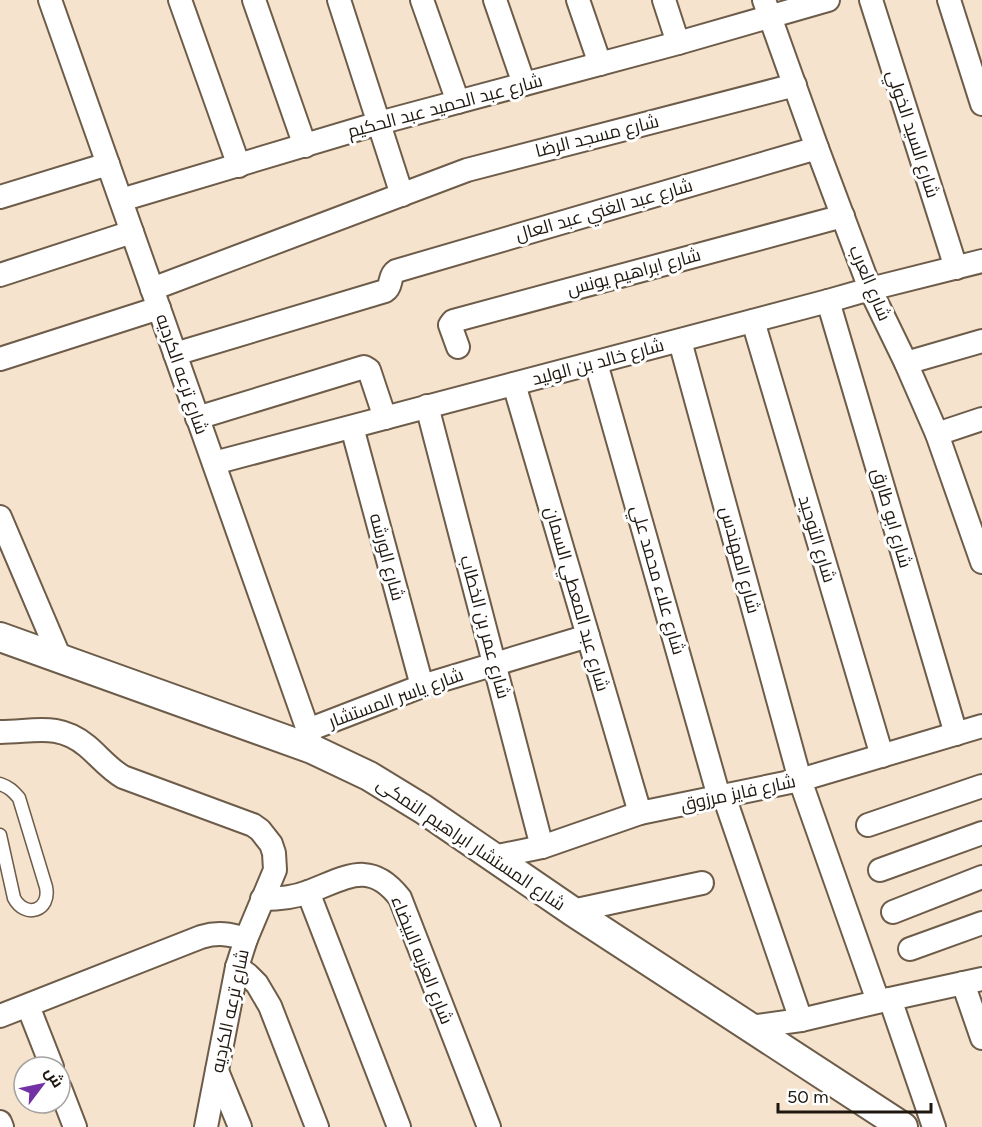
<svg xmlns="http://www.w3.org/2000/svg" width="982" height="1127" font-family="Figtree,Cairo,sans-serif">
<style>
.lines{fill:none;stroke-linecap:round;stroke-linejoin:round}
.service-casing{stroke:#6c5c49;stroke-width:15}
.minor-casing{stroke:#6c5c49;stroke-width:26}
.tertiary-casing{stroke:#6c5c49;stroke-width:32}
.service{stroke:#fff;stroke-width:12}
.minor{stroke:#fff;stroke-width:22}
.tertiary{stroke:#fff;stroke-width:28}
.labels{text-anchor:middle;dominant-baseline:central;stroke-width:6;stroke-linejoin:round;paint-order:stroke}
.street-label{font-size:18px;fill:#1f1810;stroke:#fff}
</style>
<rect width="100%" height="100%" fill="#f6e3cd"/>
<g class="lines">
<!-- service casing -->
<g class="service-casing">
<path id="service" d="M0 784C9 787 13 791 19 798L46 887C51 911 25 919 14 898L0 835"/>
</g>
<!-- minor casing -->
<g class="minor-casing">
<g id="minor">
<path d="M50 0 308 730 312 749"/>
<path d="M180 0 239 166"/>
<path d="M254 0 305 146"/>
<path d="M339 0 402 195"/>
<path d="M422 0 458 102"/>
<path d="M495 0 524 84"/>
<path d="M578 0 600 64"/>
<path d="M664 0 678 43"/>
<path d="M764 0 817 148 870 289 906 363 937 434 982 562"/>
<path d="M871 0 956 268"/>
<path d="M949 0 982 104"/>
<path d="M0 197 108 164"/>
<path d="M121 200 379 123 678 43 828 0"/>
<path d="M0 275 132 232"/>
<path d="M152 289 467 170 795 85"/>
<path d="M828 301 956 734"/>
<path d="M753 321 882 756"/>
<path d="M680 341 800 780 878 1001"/>
<path d="M458 347 450 325 453 321 843 216"/>
<path d="M175 354 385 291C393 286 388 276 396 271L817 148"/>
<path d="M0 359 159 308"/>
<path d="M596 363 719 797"/>
<path d="M906 363 982 341"/>
<path d="M514 384 640 813"/>
<path d="M427 406 542 847"/>
<path d="M197 418 364 367 369 370 385 418"/>
<path d="M352 427 422 686"/>
<path d="M937 434 982 419"/>
<path d="M214 463 828 301 870 289 982 261"/>
<path d="M0 517 60 658"/>
<path d="M308 730 422 686 588 636"/>
<path d="M0 732C34 732 58 722 87 746 99 756 109 769 123 777L253 825 260 830 271 844 274 853 275 870 246 939 237 967 206 1127"/>
<path d="M724 796 801 1020"/>
<path d="M868 825 982 786"/>
<path d="M493 857 542 847 640 813 800 780 982 726"/>
<path d="M880 870 982 833"/>
<path d="M308 892 399 1127"/>
<path d="M262 899C278 899 293 898 308 892 346 878 370 859 400 898L489 1127"/>
<path d="M572 911 702 883"/>
<path d="M893 912 982 877"/>
<path d="M910 949 982 923"/>
<path d="M237 967 248 975 257 984 270 1006 317 1127"/>
<path d="M963 983 982 1038"/>
<path d="M890 999 934 1127"/>
<path d="M28 1006 52 1067"/>
<path d="M0 1016 201 937C218 932 230 934 246 939"/>
<path d="M750 1027 801 1020 890 999 982 979"/>
<path d="M217 1071 240 1127"/>
<path d="M60 1088 75 1127"/>
<path d="M0 1122 2 1127"/>
</g>
</g>
<!-- tertiary casing -->
<g class="tertiary-casing">
<path id="tertiary" d="M0 637 312 749 369 776 423 809 572 911 903 1127"/>
</g>
<!-- service -->
<use href="#service" class="service"/>
<!-- minor -->
<use href="#minor" class="minor"/>
<!-- tertiary -->
<use href="#tertiary" class="tertiary"/>
</g>
<g class="labels">
<!-- street labels -->
<g class="street-label">
<text transform="translate(445 106) rotate(-15)">شارع عبد الحميد عبد الحكيم</text>
<text transform="translate(913 134) rotate(72)">شارع السيد الخولي</text>
<text transform="translate(597 136) rotate(-14)">شارع مسجد الرضا</text>
<text transform="translate(604 210) rotate(-16)">شارع عبد الغني عبد العال</text>
<text transform="translate(634 272) rotate(-15)">شارع ابراهيم يونس</text>
<text transform="translate(870 283) rotate(67)">شارع العرب</text>
<text transform="translate(598 362) rotate(-15)">شارع خالد بن الوليد</text>
<text transform="translate(182 374) rotate(71)">شارع ترعه الكرديه</text>
<text transform="translate(892 518) rotate(74)">شارع ابو طارق</text>
<text transform="translate(817 539) rotate(73)">شارع التوحيد</text>
<text transform="translate(387 557) rotate(75)">شارع الورشه</text>
<text transform="translate(740 560) rotate(75)">شارع المهندس</text>
<text transform="translate(658 580) rotate(74)">شارع علاء محمد علي</text>
<text transform="translate(577 599) rotate(74)">شارع عبد المعطي السمان</text>
<text transform="translate(485 627) rotate(75)">شارع عمر بن الخطاب</text>
<text transform="translate(396 698) rotate(-20)">شارع ياسر المستشار</text>
<text transform="translate(738 793) rotate(-12)">شارع فايز مرزوق</text>
<text transform="translate(471 844) rotate(34)">شارع المستشار ابراهيم النمكى</text>
<text transform="translate(422 960) rotate(68)">شارع العزبه البيضاء</text>
<text transform="translate(230 1011) rotate(-78)">شارع ترعه الكرديه</text>
</g>
</g>
<!-- north arrow -->
<g transform="translate(42 1085) rotate(58)"><circle r="28" fill="#ffffff" stroke="#a5a39f" stroke-width="1.5"/>
<path d="M0-4.5L10 22L0 15L-10 22Z" fill="#7231a5"/>
<text y="-9" font-size="16" font-weight="bold" text-anchor="middle" fill="#1f1810">ش</text>
</g>
<!-- scale -->
<path d="M778 1103v9h153v-9" fill="none" stroke="#1f1810" stroke-width="3"/>
<text x="787" y="1103" font-size="18" fill="#1f1810" stroke="#ffffff" stroke-width="4.5" paint-order="stroke">50 m</text>
</svg>
